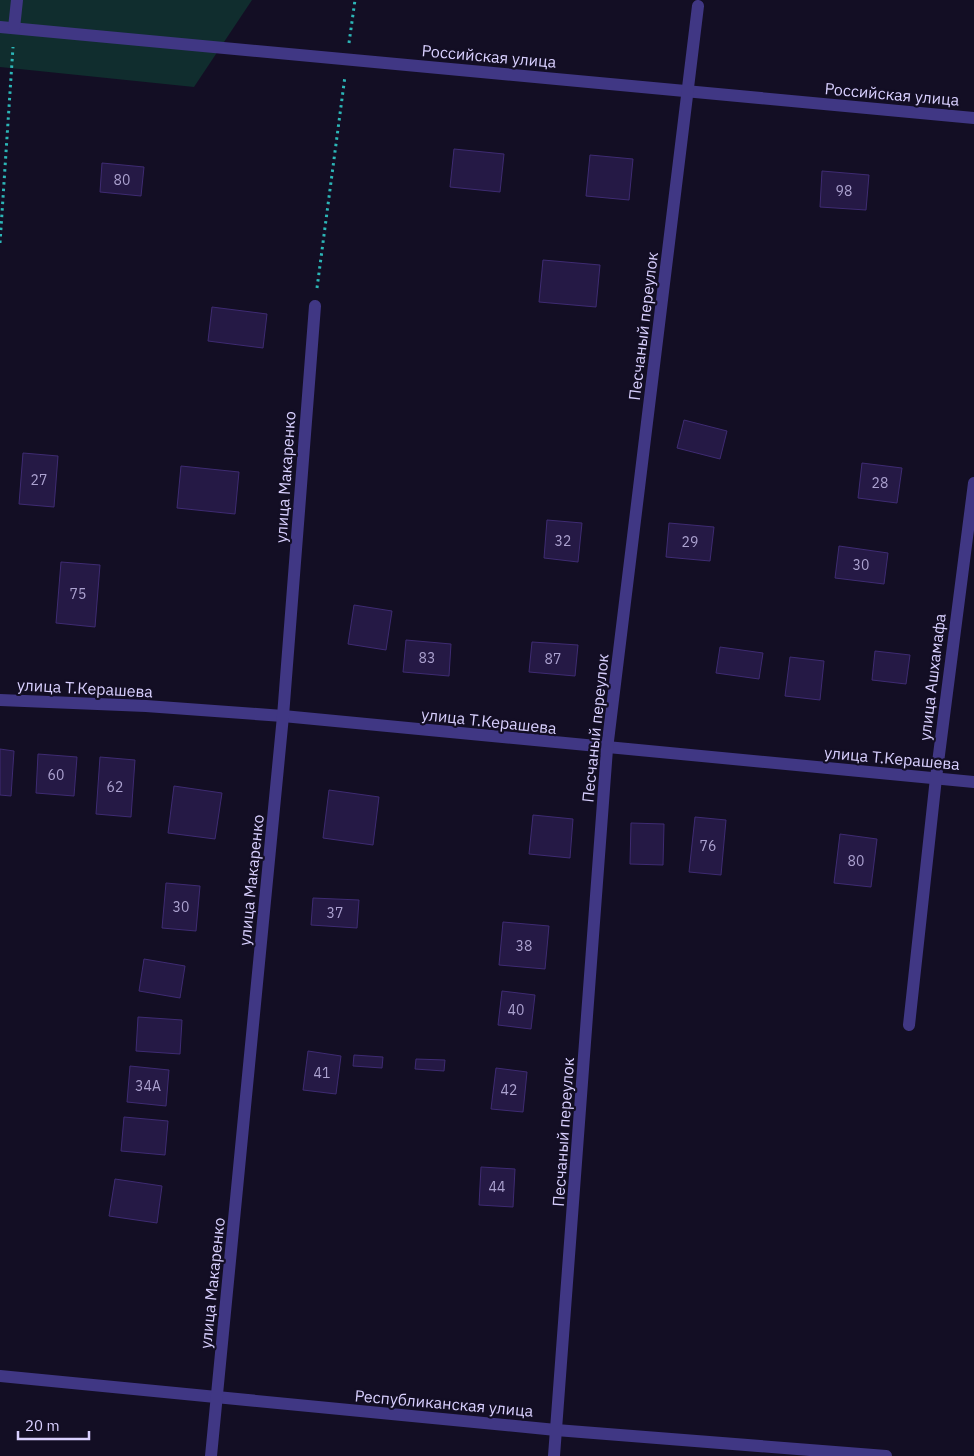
<svg xmlns="http://www.w3.org/2000/svg" width="974" height="1456" font-family="'IBM Plex Sans',sans-serif">
<style>
.green{fill:#102d2e}
.building{fill:#251945;stroke:#3e2b72}
.lines{fill:none;stroke-linecap:round;stroke-linejoin:round}
.path{stroke:#2cb6b7;stroke-width:3;stroke-dasharray:2.5 4;stroke-linecap:butt}
.street{stroke:#403784;stroke-width:12}
.labels{text-anchor:middle;dominant-baseline:central;stroke-width:4.5;stroke-linejoin:round;paint-order:stroke}
.number-label{font-size:14px;fill:#aca2d0}
.street-label{font-size:16px;fill:#d9d0ff;stroke:#130e24}
</style>
<rect width="100%" height="100%" fill="#130e24"/>
<!-- green -->
<path class="green" d="M0 0H252L194 87 0 67Z"/>
<!-- building -->
<g class="building">
<path d="M454 149 504 154 500 192 450 187Z"/>
<path d="M590 155 633 159 629 200 586 196Z"/>
<path d="M102 163 144 167 141 196 100 192Z"/>
<path d="M822 171 869 175 866 210 820 207Z"/>
<path d="M543 260 600 265 596 307 539 302Z"/>
<path d="M212 307 267 314 263 348 208 341Z"/>
<path d="M684 420 727 431 720 459 677 448Z"/>
<path d="M23 453 58 456 54 507 19 504Z"/>
<path d="M862 463 902 468 897 503 858 498Z"/>
<path d="M181 466 239 472 235 514 177 508Z"/>
<path d="M547 520 582 523 578 562 544 558Z"/>
<path d="M669 523 714 527 710 561 666 557Z"/>
<path d="M839 546 888 553 884 584 835 578Z"/>
<path d="M61 562 100 565 95 627 56 623Z"/>
<path d="M354 605 392 611 386 650 348 644Z"/>
<path d="M406 640 451 644 449 676 403 672Z"/>
<path d="M532 642 578 645 575 676 529 672Z"/>
<path d="M720 647 763 653 759 679 716 673Z"/>
<path d="M875 651 910 655 906 684 872 680Z"/>
<path d="M790 657 824 661 820 700 785 696Z"/>
<path d="M0 749 14 751 11 796 0 795Z"/>
<path d="M38 754 77 757 74 796 36 793Z"/>
<path d="M100 757 135 760 131 817 96 814Z"/>
<path d="M174 786 222 793 215 839 168 833Z"/>
<path d="M329 790 379 797 373 845 323 838Z"/>
<path d="M533 815 573 819 570 858 529 854Z"/>
<path d="M695 817 726 820 721 875 689 872Z"/>
<path d="M631 823 664 824 663 865 630 864Z"/>
<path d="M840 834 877 839 871 887 834 883Z"/>
<path d="M166 883 200 886 196 931 162 928Z"/>
<path d="M313 898 359 900 357 928 311 925Z"/>
<path d="M503 922 549 926 545 969 499 965Z"/>
<path d="M144 959 185 966 180 998 139 991Z"/>
<path d="M502 991 535 995 531 1029 498 1025Z"/>
<path d="M138 1017 182 1020 180 1054 136 1051Z"/>
<path d="M308 1051 341 1056 336 1094 303 1090Z"/>
<path d="M354 1055 383 1057 382 1068 353 1066Z"/>
<path d="M416 1059 445 1060 444 1071 415 1069Z"/>
<path d="M130 1066 169 1070 166 1106 127 1102Z"/>
<path d="M496 1068 527 1072 523 1112 491 1109Z"/>
<path d="M124 1117 168 1121 165 1155 121 1151Z"/>
<path d="M481 1167 515 1169 513 1207 479 1205Z"/>
<path d="M115 1179 162 1186 157 1223 109 1216Z"/>
</g>
<g class="lines">
<!-- path -->
<g class="path">
<path d="M349 43 355 0"/>
<path d="M0 243 13 47"/>
<path d="M317 288 345 76"/>
</g>
<!-- street -->
<g class="street">
<path d="M0 27 974 118"/>
<path d="M14 28 17 0"/>
<path d="M0 700 146 706 283 716 974 782"/>
<path d="M909 1025 936 778 974 483"/>
<path d="M0 1376 556 1430 886 1456"/>
<path d="M211 1456 283 716 315 306"/>
<path d="M554 1456 607 749 698 6"/>
</g>
</g>
<g class="labels">
<!-- number labels -->
<g class="number-label">
<text x="122" y="180">80</text>
<text x="844" y="191">98</text>
<text x="39" y="480">27</text>
<text x="880" y="483">28</text>
<text x="563" y="541">32</text>
<text x="690" y="542">29</text>
<text x="861" y="565">30</text>
<text x="78" y="594">75</text>
<text x="427" y="658">83</text>
<text x="553" y="659">87</text>
<text x="56" y="775">60</text>
<text x="115" y="787">62</text>
<text x="708" y="846">76</text>
<text x="856" y="861">80</text>
<text x="181" y="907">30</text>
<text x="335" y="913">37</text>
<text x="524" y="946">38</text>
<text x="516" y="1010">40</text>
<text x="322" y="1073">41</text>
<text x="148" y="1086">34А</text>
<text x="509" y="1090">42</text>
<text x="497" y="1187">44</text>
</g>
<!-- street labels -->
<g class="street-label">
<text transform="translate(489 56) rotate(5)">Российская улица</text>
<text transform="translate(892 94) rotate(5)">Российская улица</text>
<text transform="translate(643 326) rotate(-83)">Песчаный переулок</text>
<text transform="translate(285 477) rotate(-86)">улица Макаренко</text>
<text transform="translate(932 677) rotate(-83)">улица Ашхамафа</text>
<text transform="translate(85 688) rotate(3)">улица Т.Керашева</text>
<text transform="translate(489 721) rotate(6)">улица Т.Керашева</text>
<text transform="translate(595 728) rotate(-84)">Песчаный переулок</text>
<text transform="translate(892 758) rotate(5)">улица Т.Керашева</text>
<text transform="translate(251 880) rotate(-84)">улица Макаренко</text>
<text transform="translate(563 1132) rotate(-86)">Песчаный переулок</text>
<text transform="translate(212 1283) rotate(-84)">улица Макаренко</text>
<text transform="translate(444 1403) rotate(5)">Республиканская улица</text>
</g>
</g>
<!-- scale -->
<path d="M18 1431v8h71v-8" fill="none" stroke="#d9d0ff" stroke-width="2.5"/>
<text x="25" y="1431" font-size="15" fill="#d9d0ff" stroke="#130e24" stroke-width="4" paint-order="stroke">20 m</text>
</svg>
